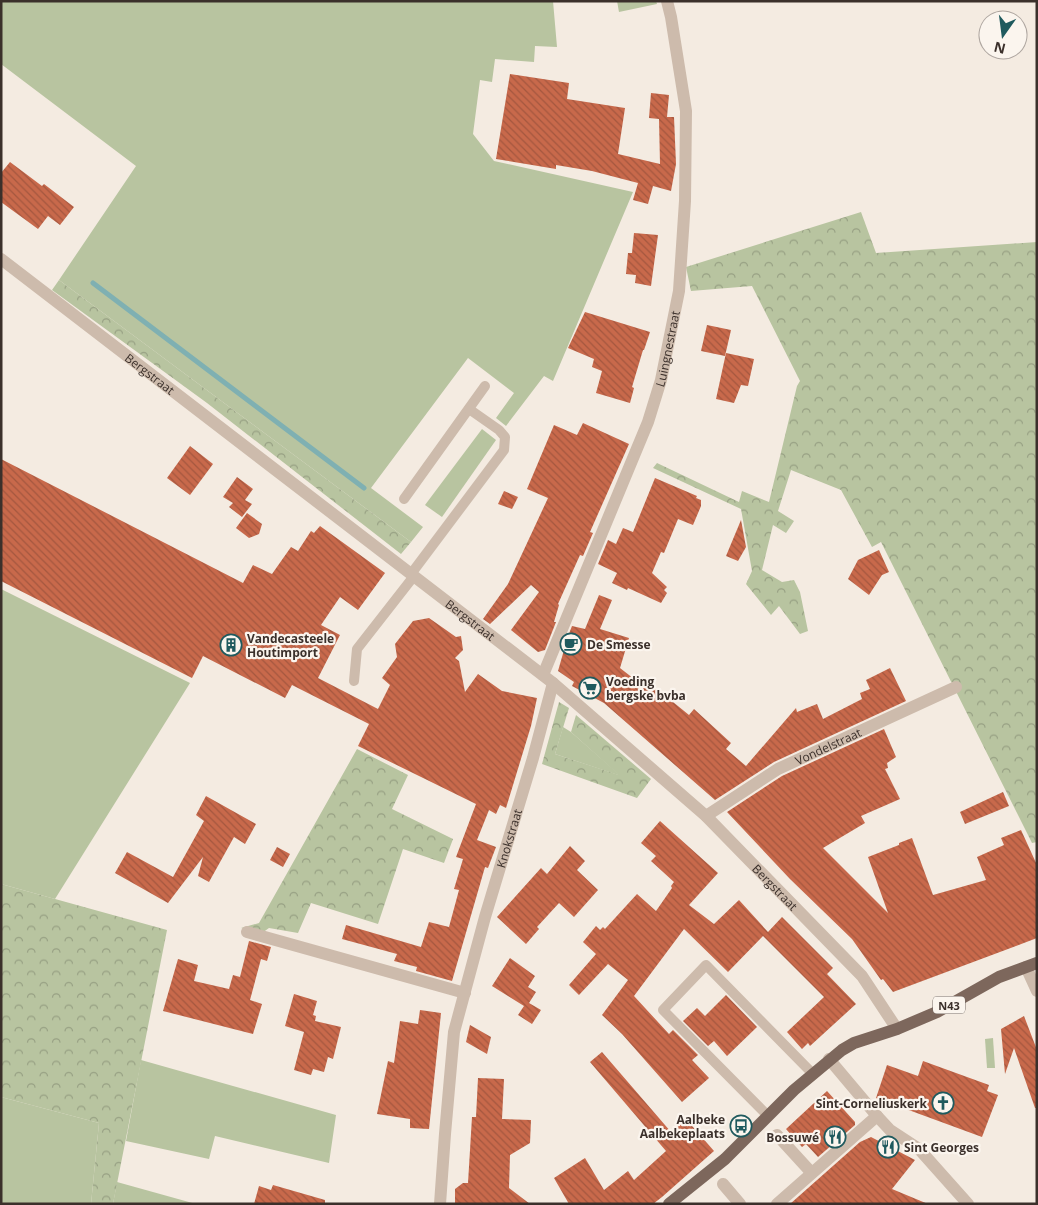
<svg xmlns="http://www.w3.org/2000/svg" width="1038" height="1205" font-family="'Open Sans',sans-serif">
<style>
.grass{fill:#b8c4a0}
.forest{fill:url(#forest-crowns)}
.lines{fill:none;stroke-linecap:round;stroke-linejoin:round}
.stream{stroke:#7fb0b2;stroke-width:5}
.building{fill:url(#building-back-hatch)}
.service{stroke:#cdbbac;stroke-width:10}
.pedestrian{stroke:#cdbbac;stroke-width:12}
.minor{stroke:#cdbbac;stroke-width:12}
.tertiary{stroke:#cdbbac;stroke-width:12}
.primary{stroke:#7d675c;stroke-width:12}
.labels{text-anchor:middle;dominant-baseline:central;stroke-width:4.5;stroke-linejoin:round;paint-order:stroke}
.shield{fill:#fbf5ee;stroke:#756b66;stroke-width:1}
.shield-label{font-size:11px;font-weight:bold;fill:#3b302b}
.street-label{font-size:12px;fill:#3b302b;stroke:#fbf5ee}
.poi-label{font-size:12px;font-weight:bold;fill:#3b302b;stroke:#fbf5ee;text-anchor:start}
</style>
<defs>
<pattern id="forest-crowns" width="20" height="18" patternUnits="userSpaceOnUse" patternTransform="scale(1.25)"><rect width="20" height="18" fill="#b8c4a0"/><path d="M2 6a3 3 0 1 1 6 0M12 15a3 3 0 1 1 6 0" fill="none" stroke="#97a083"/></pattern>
<pattern id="building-back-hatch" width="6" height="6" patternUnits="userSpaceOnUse" patternTransform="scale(1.25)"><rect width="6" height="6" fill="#c8694b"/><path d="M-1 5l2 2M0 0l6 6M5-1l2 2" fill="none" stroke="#a4573f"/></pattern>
</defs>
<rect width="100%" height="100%" fill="#f4ebe1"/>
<!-- grass -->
<g class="grass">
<path d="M1 1H553L557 47 535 46 534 62 495 59 492 82 480 80 473 134 494 161 633 192 553 381 544 376 506 426 496 418 514 393 468 358 371 488 423 527 411 542 59 280 136 166 1 64Z"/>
<path d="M617 1H656L657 4 619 12Z"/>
<path d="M482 429 496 440 442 517 425 505Z"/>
<path d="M1 589 190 683 55 899 1 884Z"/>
<path d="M563 727 571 732 621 776 555 754Z"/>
<path d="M993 1038 995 1068H987L985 1039Z"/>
<path d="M141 1060 336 1115 329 1163 215 1136 209 1159 126 1141Z"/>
<path d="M1 1097 99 1123 91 1204H5L1 1202Z"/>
<path d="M117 1182 196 1204H113Z"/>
</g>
<!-- forest -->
<g class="forest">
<path d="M861 212 876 253 1037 242V842L1032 843 881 542 872 547 841 490 791 470 778 511 794 521 786 533 773 525 762 570 782 582 794 580 800 592 808 631 800 634 779 606 771 615 746 584 752 571 741 509 653 468 657 463 739 502 742 491 769 502 797 386 800 381 752 286 691 291 686 267Z"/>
<path d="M59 280 411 542 401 554 207 403 52 290Z"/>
<path d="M559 702 569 708 555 754 619 775 571 732 576 715 651 779 637 798 542 764Z"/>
<path d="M357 749 408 775 392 809 453 839 444 863 403 849 378 924 311 903 298 933 269 928 262 933 241 928 259 923Z"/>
<path d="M1 884 167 930 113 1204H91L99 1123 1 1097Z"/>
</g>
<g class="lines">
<!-- stream -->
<path class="stream" d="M93 283 364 488"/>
</g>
<!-- building -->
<g class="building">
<path d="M510 74 569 83 567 99 625 108 618 154 660 164 659 119 649 118 651 93 669 95 667 117H674L676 164 671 191 653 186 648 204 633 200 638 183 592 171 556 165V169L496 159Z"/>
<path d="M10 162 42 186 44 184 74 207 60 225 48 216 38 229 1 202V173Z"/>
<path d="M634 233 658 235 651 286 635 283 636 275 626 274 628 253H632Z"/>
<path d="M585 312 650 332 644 350H643L632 387 634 388 630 403 596 393 602 371 592 367 594 359 568 348Z"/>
<path d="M707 325 731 330 725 356 701 351Z"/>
<path d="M726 353 754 359 748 386 741 385 734 403 716 399Z"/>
<path d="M583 423 629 444 590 532 593 533 583 556 580 555 558 604 559 605 554 622H556L545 650 538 652 511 630 539 592 531 585 490 624 483 619 508 584 548 498 527 489 554 425 577 435Z"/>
<path d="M190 446 213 464 190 495 167 478Z"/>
<path d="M1 459 243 583 253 565 272 574 291 547 298 551 311 531 314 533 320 526 385 573 358 610 340 597 321 625 340 635 318 678 378 709 390 685 382 678 397 657 395 644 413 621 429 618 456 637 461 636 463 650 455 658 459 661 465 692 478 674 502 691 537 698 531 726 506 808 500 805 496 814 489 810 477 840 496 847 488 868 485 867 452 981 416 971 417 967 394 961 397 954 342 939 346 925 421 947 429 922 449 927 459 890 454 889 463 859 456 857 476 804 358 746 369 724 292 685 285 698 203 656 192 678 1 581Z"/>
<path d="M237 477 253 489 245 500 252 504 242 517 229 507 233 503 223 497Z"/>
<path d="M655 478 697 496 696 498 701 500V506L693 525 678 519 664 553 661 552 652 573 667 587 664 590 667 593 661 603 628 588 627 590 612 583 617 573 598 564 608 540 616 544 623 528 633 532Z"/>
<path d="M504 491 518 497 512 509 498 504Z"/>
<path d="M247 513 262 524 259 534 249 538 236 528Z"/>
<path d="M741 520 746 547 738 561 726 556Z"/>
<path d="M879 550 889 572 882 575 869 595 848 579 858 560Z"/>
<path d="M599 595 612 600 600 629 629 638 620 668 643 686 646 682 656 690 657 689 689 715 694 709 731 743 726 749 746 766 796 708 797 712 817 704 823 719 862 699 860 693 870 689 866 680 890 668 906 701 774 762 715 800 604 703 572 686 574 682 558 671 566 643 565 644 572 626 585 629Z"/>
<path d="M884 729 896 757 887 763 888 768 885 769 900 799 861 816 865 823 823 848 888 913 868 857 899 845V843L912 838 933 895 986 880 977 857 1004 845 1001 838 1021 830 1037 865V938L893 992 883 979 881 980 852 939 790 879 727 812 782 776Z"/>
<path d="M1003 792 1009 806 965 824 960 812Z"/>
<path d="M206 796 256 824 245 844 234 837 209 882 198 876 203 857 168 903 115 873 127 852 173 877 204 821 196 815Z"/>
<path d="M660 821 718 873 689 905 714 924 739 900 768 932 782 917 833 968 827 974 856 1004 810 1046 808 1043 802 1049 787 1032 824 997 763 936 728 972 684 929 634 996 669 1034 673 1030 698 1055 692 1060 709 1078 682 1102 622 1034 602 1015 628 980 608 964 579 995 569 985 596 954 583 942 596 926 600 930 603 927 605 929 637 894 656 911 672 888 671 886 674 882 651 861 656 856 641 843Z"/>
<path d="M570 846 585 861 577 870 598 890 574 917 559 903 537 927 539 929 526 944 497 917 541 868 547 874Z"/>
<path d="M277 847 290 854 283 867 270 860Z"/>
<path d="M249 941 271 947 267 961 261 959 250 1000 262 1004 253 1034 163 1011 178 959 198 965 194 981 229 989 233 975 240 977Z"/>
<path d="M510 958 535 976 528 987 536 992 529 1003 541 1010 532 1024 518 1015 524 1006 492 986Z"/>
<path d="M294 994 317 1001 313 1015 316 1016 315 1021 341 1027 333 1059 328 1057 324 1072 313 1069 311 1075 294 1070 304 1032 285 1026Z"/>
<path d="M726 995 757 1027 727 1056 714 1041 708 1046 683 1021 697 1008 705 1016Z"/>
<path d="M420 1010 441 1013 429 1129 410 1128V1119L377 1114 388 1061 394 1063 400 1021 418 1024Z"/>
<path d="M1024 1016 1037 1050V1108H1035L1014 1048 1005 1074 1001 1029Z"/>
<path d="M470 1025 491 1037 487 1054 466 1042Z"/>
<path d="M602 1052 671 1132 686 1119 714 1151 662 1197 653 1204H569L554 1178 585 1158 604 1190 628 1171 634 1180 666 1151 590 1062Z"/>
<path d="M923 1061 989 1085 987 1091 998 1095 982 1137 876 1098 887 1065 918 1076Z"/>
<path d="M478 1078 504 1079 502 1119 531 1120 530 1143 510 1155 509 1188 530 1204H455V1189L463 1183H468L472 1117H476Z"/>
<path d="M827 1091 855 1122V1125L818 1157 806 1144 802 1147 786 1129Z"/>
<path d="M871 1137 915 1160 892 1189 928 1204H790L860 1142Z"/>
<path d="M273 1185 325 1200V1204H254L259 1186 271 1190Z"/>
</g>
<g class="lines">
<!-- service -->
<g class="service">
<path d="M404 499 485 386"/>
<path d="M411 574 504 450 505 437 499 430 469 409"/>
<path d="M354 681 357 649 414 576"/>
<path d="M768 1116 663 1010 706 965 812 1073"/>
</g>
<!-- pedestrian -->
<g class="pedestrian">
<path d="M777 1135 809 1170"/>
<path d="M723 1184 740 1204"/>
</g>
<!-- minor -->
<g class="minor">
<path id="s1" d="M543 675 648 422 661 380 679 291 685 201 686 111 671 17 667 1"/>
<path id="s2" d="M706 816 778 769 956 687"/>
<path d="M247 932 465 993"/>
<path d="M829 1059 877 1116 890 1130 919 1149 968 1204"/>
<path id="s3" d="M440 1204 445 1134 454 1032 485 917 533 758 553 683"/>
<path d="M777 1204 877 1116"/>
</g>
<!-- tertiary -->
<g class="tertiary">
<path id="s4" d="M1 259 553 683 706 816 862 976 897 1029"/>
<path d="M1026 967 1037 991"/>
</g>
<!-- primary -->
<path class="primary" d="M669 1204 725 1159 794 1090 842 1050 854 1043 897 1029 937 1012 999 977 1037 963"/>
</g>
<!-- icons -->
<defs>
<g id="cafe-ring" transform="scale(1.125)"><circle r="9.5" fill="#fbf5ee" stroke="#1f5a5e" stroke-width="1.5"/><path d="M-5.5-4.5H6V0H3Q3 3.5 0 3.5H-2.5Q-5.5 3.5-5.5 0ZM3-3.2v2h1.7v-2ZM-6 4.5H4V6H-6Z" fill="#1f5a5e"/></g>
<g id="building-ring" transform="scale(1.125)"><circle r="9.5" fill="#fbf5ee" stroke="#1f5a5e" stroke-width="1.5"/><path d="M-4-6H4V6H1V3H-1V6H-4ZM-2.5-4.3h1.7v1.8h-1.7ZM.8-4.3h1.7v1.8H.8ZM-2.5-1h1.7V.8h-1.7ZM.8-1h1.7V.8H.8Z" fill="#1f5a5e"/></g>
<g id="supermarket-ring" transform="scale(1.125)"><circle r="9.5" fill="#fbf5ee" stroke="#1f5a5e" stroke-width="1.5"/><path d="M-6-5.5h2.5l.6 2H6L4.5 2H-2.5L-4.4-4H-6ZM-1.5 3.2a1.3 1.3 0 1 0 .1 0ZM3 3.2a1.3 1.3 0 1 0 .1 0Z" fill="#1f5a5e"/></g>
<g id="church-ring" transform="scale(1.125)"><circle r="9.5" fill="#fbf5ee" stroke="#1f5a5e" stroke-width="1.5"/><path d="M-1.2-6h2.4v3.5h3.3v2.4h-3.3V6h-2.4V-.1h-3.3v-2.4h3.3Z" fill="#1f5a5e"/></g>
<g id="bus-ring" transform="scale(1.125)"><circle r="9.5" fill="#fbf5ee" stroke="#1f5a5e" stroke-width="1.5"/><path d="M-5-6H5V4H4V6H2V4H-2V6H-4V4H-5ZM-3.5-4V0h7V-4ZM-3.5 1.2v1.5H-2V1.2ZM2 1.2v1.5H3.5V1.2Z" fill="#1f5a5e"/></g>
<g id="restaurant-ring" transform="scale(1.125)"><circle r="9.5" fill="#fbf5ee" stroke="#1f5a5e" stroke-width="1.5"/><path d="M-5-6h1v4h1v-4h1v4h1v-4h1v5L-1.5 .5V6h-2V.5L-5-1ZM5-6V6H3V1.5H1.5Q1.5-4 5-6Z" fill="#1f5a5e"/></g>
</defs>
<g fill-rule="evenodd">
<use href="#cafe-ring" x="571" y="644"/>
<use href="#building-ring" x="231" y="645"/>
<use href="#supermarket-ring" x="590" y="688"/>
<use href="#church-ring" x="943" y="1103"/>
<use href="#bus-ring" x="741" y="1126"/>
<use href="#restaurant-ring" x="835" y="1137"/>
<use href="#restaurant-ring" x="888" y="1147"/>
</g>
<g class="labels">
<!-- shield labels -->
<rect class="shield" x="933" y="996.5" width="32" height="17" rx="4"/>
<g class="shield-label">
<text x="949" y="1005">N43</text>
</g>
<!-- street labels -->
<g class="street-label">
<text stroke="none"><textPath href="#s1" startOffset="350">Luingnestraat</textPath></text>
<text stroke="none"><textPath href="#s4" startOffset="188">Bergstraat</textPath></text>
<text stroke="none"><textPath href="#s4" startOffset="592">Bergstraat</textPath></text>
<text stroke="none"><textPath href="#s2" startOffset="141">Vondelstraat</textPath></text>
<text stroke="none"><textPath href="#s3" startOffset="374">Knokstraat</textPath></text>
<text stroke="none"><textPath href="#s4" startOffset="998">Bergstraat</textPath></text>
</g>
<!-- poi labels -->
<g class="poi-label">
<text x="247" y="638">Vandecasteele<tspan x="247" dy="14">Houtimport</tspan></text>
<text x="587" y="644">De Smesse</text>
<text x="606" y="681">Voeding<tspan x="606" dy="14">bergske bvba</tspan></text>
<text x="927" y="1103" text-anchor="end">Sint-Corneliuskerk</text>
<text x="725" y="1119" text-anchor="end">Aalbeke<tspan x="725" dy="14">Aalbekeplaats</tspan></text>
<text x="819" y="1137" text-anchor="end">Bossuwé</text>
<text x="904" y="1147">Sint Georges</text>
</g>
</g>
<!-- border -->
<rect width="1038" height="1205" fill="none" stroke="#3b302b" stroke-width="5"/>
<!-- north arrow -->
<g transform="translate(1003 35) rotate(194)"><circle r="24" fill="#fbf5ee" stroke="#aea6a0"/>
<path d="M0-4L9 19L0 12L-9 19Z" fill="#1f5a5e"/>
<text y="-8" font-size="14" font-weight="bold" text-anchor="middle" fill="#3b302b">N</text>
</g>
</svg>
